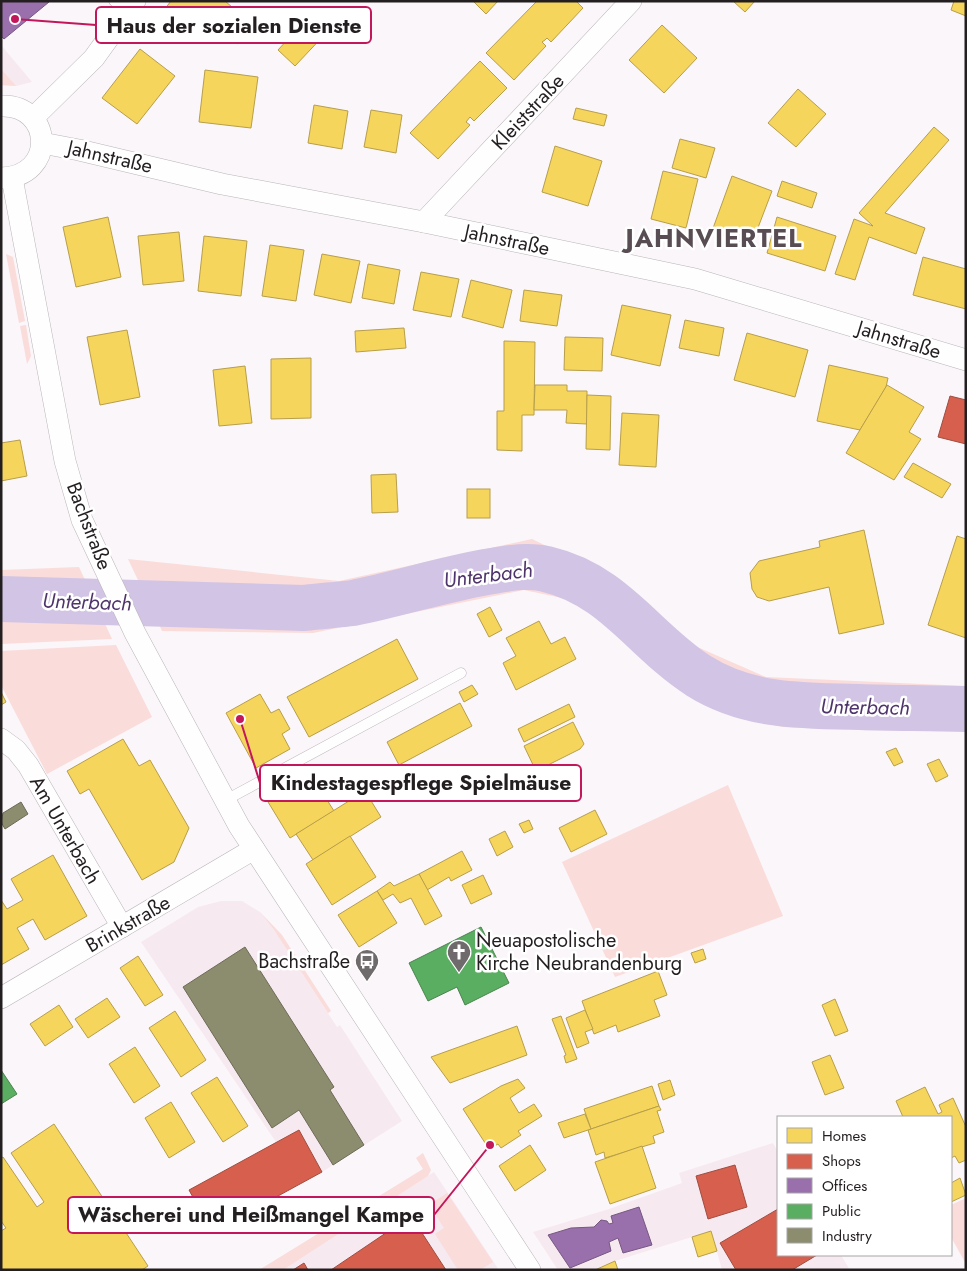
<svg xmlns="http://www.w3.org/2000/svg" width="967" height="1271" font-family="Jost,sans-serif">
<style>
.built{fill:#f7e9f0}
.green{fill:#fadcdb}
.homes{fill:#f6d55c;stroke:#b79e4a}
.shops{fill:#d6604d;stroke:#a04c40}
.offices{fill:#9970ab;stroke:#765781}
.public{fill:#5aae61;stroke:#4a834e}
.industry{fill:#8c8c6e;stroke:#6c6b57}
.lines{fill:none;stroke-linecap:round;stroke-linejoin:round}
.river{stroke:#d2c4e4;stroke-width:46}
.service-casing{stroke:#bab5b8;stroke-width:11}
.minor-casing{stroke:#bab5b8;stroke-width:22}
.service{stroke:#fefefe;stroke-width:10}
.minor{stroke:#fefefe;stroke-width:21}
.labels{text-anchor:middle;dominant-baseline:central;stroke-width:5;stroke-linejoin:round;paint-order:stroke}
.street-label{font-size:20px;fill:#231e20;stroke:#fff}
.poi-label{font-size:20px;fill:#231e20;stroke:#fff;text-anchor:start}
.water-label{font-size:21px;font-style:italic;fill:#4f346c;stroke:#fff}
.district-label{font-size:25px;font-weight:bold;letter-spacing:1px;fill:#584d53;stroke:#fff}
.leader{fill:none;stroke:#c2185b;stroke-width:2}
.callout-dot{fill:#c2185b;stroke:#fff;stroke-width:2}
.callout{fill:#fff;stroke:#c2185b;stroke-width:2}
.callout-label{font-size:21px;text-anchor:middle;font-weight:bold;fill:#231e20}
</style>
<rect width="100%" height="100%" fill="#fbf6f9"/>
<!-- built -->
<g class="built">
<path d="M1 45 32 82 16 86 1 85Z"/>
<path d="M221 901H242L260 912 274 930 337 1027 340 1025 402 1121 322 1172 299 1130 276 1142 141 942 198 907Z"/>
<path d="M773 1143 778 1152V1255H841L850 1270H722L711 1231 615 1261 595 1270H558L533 1232 609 1209 682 1183 679 1173Z"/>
<path d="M434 1172 499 1270H283Z"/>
</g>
<!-- green -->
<g class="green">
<path d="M1 69 16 86 1 85Z"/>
<path d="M6 254 13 257 25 321 19 323Z"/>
<path d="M26 325 31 356 27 364 20 326Z"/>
<path d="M532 539 611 577 686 642 766 677 966 686V731L783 727 721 712 669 680 623 635 576 601 524 590 313 633 162 631 128 559 339 581Z"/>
<path d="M79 567 112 639 1 644V570Z"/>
<path d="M116 645 152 717 47 774 1 685V651Z"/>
<path d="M728 785 783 916 615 977 562 862Z"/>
<path d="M260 912 282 935 331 1011 328 1013 274 930Z"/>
<path d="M423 1153 431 1170 428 1176 283 1270H259L423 1169 416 1158Z"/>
<path d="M447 1193 493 1262 480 1270H458L435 1234 444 1228 429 1205Z"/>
<path d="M966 1198V1264L951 1237V1205Z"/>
</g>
<!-- homes -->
<g class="homes">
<path d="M171 1H225L254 26 238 44 209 19 191 40 161 14Z"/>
<path d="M473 1H498L486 14Z"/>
<path d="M537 1H576L583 8 551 42 547 38 545 40 542 42 546 46 514 80 486 53Z"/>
<path d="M733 1H755L745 12Z"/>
<path d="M954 1H966V16L951 10Z"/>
<path d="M310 15 327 32 295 66 278 50Z"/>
<path d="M662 25 697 58 664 93 629 60Z"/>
<path d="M140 49 175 76 137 124 102 98Z"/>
<path d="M480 61 507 88 474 121 470 117 466 122 470 125 438 159 410 133Z"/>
<path d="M205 70 258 77 251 128 199 122Z"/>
<path d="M798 89 826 114 796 147 768 123Z"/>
<path d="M314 105 348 111 342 149 308 143Z"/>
<path d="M576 108 607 115 604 126 573 119Z"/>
<path d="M371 110 402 115 396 153 364 147Z"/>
<path d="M934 127 949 140 885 213 925 228 916 254 869 237 855 280 835 274 854 219 873 226 859 213Z"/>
<path d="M680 139 715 148 706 178 672 168Z"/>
<path d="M555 146 602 161 588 206 542 192Z"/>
<path d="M663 171 698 179 686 228 651 219Z"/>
<path d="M732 176 772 191 751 246 712 231Z"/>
<path d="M782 181 817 193 812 208 777 196Z"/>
<path d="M108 217 121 277 76 287 63 227Z"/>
<path d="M777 217 836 236 825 271 767 253Z"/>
<path d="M179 232 184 281 143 285 138 236Z"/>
<path d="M204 236 247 241 241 296 198 291Z"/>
<path d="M270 245 304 250 296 301 262 296Z"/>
<path d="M322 254 360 261 351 303 314 295Z"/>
<path d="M923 257 966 269V309L913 295Z"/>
<path d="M368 264 400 270 394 304 362 298Z"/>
<path d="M421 272 459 279 451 317 413 310Z"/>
<path d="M471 280 512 290 503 328 462 317Z"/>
<path d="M524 290 562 295 557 326 520 321Z"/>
<path d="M622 305 671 315 660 366 611 355Z"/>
<path d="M685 320 724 328 719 356 679 348Z"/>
<path d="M404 328 406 348 356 352 355 331Z"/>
<path d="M127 330 140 397 100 405 87 337Z"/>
<path d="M747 333 808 350 795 397 734 380Z"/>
<path d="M565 337 603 338 602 371 564 370Z"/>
<path d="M504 341 535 342 534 415H522V451L497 450V411H504Z"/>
<path d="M311 358V418L271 419V359Z"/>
<path d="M829 365 888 378 886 387 860 430 817 421Z"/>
<path d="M245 366 252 423 219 426 213 370Z"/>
<path d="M535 385H567V391H587V424L566 423 567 410H534Z"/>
<path d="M887 385 924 407 909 432 921 439 894 480 846 453Z"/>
<path d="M587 395 611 396 610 450 586 449Z"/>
<path d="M622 413 659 415 656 467 619 465Z"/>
<path d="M20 440 27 476 1 481V443Z"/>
<path d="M913 463 951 484 942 498 904 477Z"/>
<path d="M396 474 398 512 372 513 371 475Z"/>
<rect x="467" y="489" width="23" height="29"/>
<path d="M864 530 884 624 839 634 829 587 769 601 757 597 752 589 750 573 759 561 820 547 819 541Z"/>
<path d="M957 536 966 539V638L928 625Z"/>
<path d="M490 607 502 630 489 637 477 614Z"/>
<path d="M539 621 551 644 565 637 576 659 516 690 503 663 516 656 506 638Z"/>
<path d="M397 639 418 679 309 737 287 697Z"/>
<path d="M472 685 478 694 464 702 459 692Z"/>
<path d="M1 692 6 702 1 705Z"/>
<path d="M260 694 271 713 279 709 290 729 282 734 290 749 256 768 226 713Z"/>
<path d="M460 703 472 726 399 765 387 742Z"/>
<path d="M569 704 575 717 524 742 518 729Z"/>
<path d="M573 722 584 744 580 749 536 771 524 746Z"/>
<path d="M123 739 139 766 150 760 189 828 174 862 142 880 89 789 80 794 67 771Z"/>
<path d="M896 748 903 762 894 766 886 752Z"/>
<path d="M939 759 948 776 936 782 927 764Z"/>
<path d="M308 770 334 811 290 838 265 797Z"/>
<path d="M365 791 381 817 313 860 296 834Z"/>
<path d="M595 810 607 834 571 852 559 828Z"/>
<path d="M529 820 533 829 524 833 519 824Z"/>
<path d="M505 831 513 847 497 856 489 839Z"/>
<path d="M350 836 376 877 332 905 306 864Z"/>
<path d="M462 851 472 870 451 881 449 877 427 890 419 874Z"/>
<path d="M53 855 87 916 45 940 33 919 17 928 29 949 1 965V900L7 909 23 900 11 879Z"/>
<path d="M419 874 442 916 425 925 411 898 400 903 393 894 383 900 377 891 390 882 394 886Z"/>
<path d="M483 875 492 894 471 904 462 885Z"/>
<path d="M377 891 397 923 359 947 338 915Z"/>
<path d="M703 949 706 959 695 963 691 953Z"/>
<path d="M138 956 163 995 145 1006 120 968Z"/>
<path d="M658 971 667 995 654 1000 660 1016 618 1032 616 1025 594 1034 582 1001Z"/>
<path d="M107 998 120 1017 88 1038 75 1019Z"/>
<path d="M835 999 848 1031 835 1036 822 1005Z"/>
<path d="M59 1005 73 1027 45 1046 30 1024Z"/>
<path d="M585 1010 593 1029 585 1032 589 1043 577 1048 566 1018Z"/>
<path d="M175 1011 206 1060 181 1077 149 1028Z"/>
<path d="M561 1016 577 1059 566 1063 564 1056 566 1055 552 1019Z"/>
<path d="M517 1026 527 1055 450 1083 431 1057Z"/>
<path d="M135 1047 160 1086 134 1103 109 1064Z"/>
<path d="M830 1055 844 1088 825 1095 812 1062Z"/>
<path d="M217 1077 248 1126 223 1142 191 1093Z"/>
<path d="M518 1079 525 1088 510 1098 519 1113 534 1104 542 1116 518 1131 521 1135 501 1148 498 1144 489 1149 463 1109 501 1086Z"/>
<path d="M670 1080 675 1095 663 1100 658 1084Z"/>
<path d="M652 1086 659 1106 591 1129 584 1109Z"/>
<path d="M925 1087 938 1114 942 1112 939 1105 953 1098 966 1127V1160L959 1163 955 1156 951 1158V1117H903L896 1101Z"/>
<path d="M171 1102 195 1142 169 1158 145 1118Z"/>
<path d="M659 1106 661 1110 657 1111 664 1132 653 1136 655 1143 605 1158 604 1152 596 1155 588 1130Z"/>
<path d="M585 1114 591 1129 564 1138 558 1123Z"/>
<path d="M54 1124 148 1266 142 1270H1V1231L6 1228 1 1221V1158L3 1157 37 1207 44 1202 11 1153Z"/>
<path d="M530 1145 546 1170 515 1191 499 1166Z"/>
<path d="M642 1146 656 1188 610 1204 595 1162Z"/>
<path d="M960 1178 966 1195 951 1202V1183Z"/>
<path d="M711 1231 717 1251 698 1257 692 1237Z"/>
<path d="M615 1261 618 1270H595Z"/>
</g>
<!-- shops -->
<g class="shops">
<path d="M950 396 966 400V444L938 437Z"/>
<path d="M299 1130 322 1172 212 1232 189 1190Z"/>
<path d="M735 1165 747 1207 708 1219 696 1176Z"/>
<path d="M778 1209V1255H817L792 1270H736L720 1243Z"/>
<path d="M411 1216 446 1270H331Z"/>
<path d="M304 1263 308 1270H293Z"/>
</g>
<!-- offices -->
<g class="offices">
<path d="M1 1H49V2L4 39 1 36Z"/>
<path d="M639 1207 652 1245 623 1253 618 1238 609 1242 611 1251 570 1268 548 1235 571 1228 594 1227 601 1220 607 1221 609 1224 613 1223 611 1216Z"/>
</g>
<!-- public -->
<g class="public">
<path d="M481 927 509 983 465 1005 457 987 428 1001 409 963Z"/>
<path d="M1 1070 17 1094 1 1104Z"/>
</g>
<!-- industry -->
<g class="industry">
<path d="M21 802 28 814 5 829 1 822 3 813Z"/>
<path d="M245 947 334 1087 330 1090 364 1145 333 1165 299 1110 272 1128 183 987Z"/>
</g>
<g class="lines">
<!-- river -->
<path class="river" d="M1 599 304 608C320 606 337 605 353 603 398 594 441 580 486 572 505 569 527 564 546 569 615 585 644 641 699 676 748 707 804 706 860 707 895 708 930 708 966 709"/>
<!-- service casing -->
<g class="service-casing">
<g id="service">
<path d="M114 1 128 11"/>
<path d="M224 801 461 673"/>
</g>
</g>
<!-- minor casing -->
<g class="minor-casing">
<g id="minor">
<path d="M1 106C53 104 57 177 1 178"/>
<path d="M33 118 94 58 135 1"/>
<path d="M42 143 79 150 222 184 424 222 695 279 966 360"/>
<path d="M12 178 65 461 82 520 135 633 239 826 530 1270"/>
<path d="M424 222 631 1"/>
<path d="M1 739 16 750 28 765 122 927"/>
<path d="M1 998 254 849"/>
</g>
</g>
<!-- service -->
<use href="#service" class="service"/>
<!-- minor -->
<use href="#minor" class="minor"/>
</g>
<!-- icons -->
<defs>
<g id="church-pin" transform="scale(1.25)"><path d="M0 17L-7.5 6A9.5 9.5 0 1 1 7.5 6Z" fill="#6f6a6c" stroke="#fff"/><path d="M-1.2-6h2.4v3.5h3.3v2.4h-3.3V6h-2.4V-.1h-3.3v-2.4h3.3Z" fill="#fff"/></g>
<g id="bus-pin" transform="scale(1.25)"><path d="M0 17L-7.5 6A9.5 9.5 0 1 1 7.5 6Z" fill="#6f6a6c" stroke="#fff"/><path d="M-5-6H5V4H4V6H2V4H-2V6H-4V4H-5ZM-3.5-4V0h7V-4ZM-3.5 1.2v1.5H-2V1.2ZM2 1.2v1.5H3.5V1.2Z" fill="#fff"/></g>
</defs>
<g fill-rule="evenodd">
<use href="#church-pin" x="459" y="952"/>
<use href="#bus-pin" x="367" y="961"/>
</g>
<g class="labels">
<!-- street labels -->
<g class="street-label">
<text transform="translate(528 112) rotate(-47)">Kleiststraße</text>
<text transform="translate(110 157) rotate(13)">Jahnstraße</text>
<text transform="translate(507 240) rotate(12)">Jahnstraße</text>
<text transform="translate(899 340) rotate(17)">Jahnstraße</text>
<text transform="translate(89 526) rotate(69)">Bachstraße</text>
<text transform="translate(65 830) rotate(60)">Am Unterbach</text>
<text transform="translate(128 924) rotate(-30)">Brinkstraße</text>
</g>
<!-- poi labels -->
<g class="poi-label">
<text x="476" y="940">Neuapostolische<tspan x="476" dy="23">Kirche Neubrandenburg</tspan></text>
<text x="350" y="961" text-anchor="end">Bachstraße</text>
</g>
<!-- water labels -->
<g class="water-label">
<text transform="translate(488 575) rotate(-7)">Unterbach</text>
<text transform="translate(87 602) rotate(2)">Unterbach</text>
<text transform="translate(865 707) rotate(1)">Unterbach</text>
</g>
<!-- district labels -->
<g class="district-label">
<text x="714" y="238">JAHNVIERTEL</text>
</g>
</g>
<!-- callouts -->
<path class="leader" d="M15 19L96 25M240 719L260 783M490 1145L434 1215"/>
<g class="callout-dot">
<circle cx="15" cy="19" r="5"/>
<circle cx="240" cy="719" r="5"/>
<circle cx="490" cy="1145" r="5"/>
</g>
<g class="callout">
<rect x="96" y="7" width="275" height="36" rx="5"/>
<rect x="260" y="765" width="321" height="36" rx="5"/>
<rect x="68" y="1197" width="366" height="36" rx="5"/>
</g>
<g class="callout-label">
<text x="234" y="33">Haus der sozialen Dienste</text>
<text x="421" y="790">Kindestagespflege Spielmäuse</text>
<text x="251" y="1222">Wäscherei und Heißmangel Kampe</text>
</g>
<!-- border -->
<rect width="967" height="1271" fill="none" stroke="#231e20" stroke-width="5"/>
<!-- legend -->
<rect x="777" y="1116" width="175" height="140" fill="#ffffff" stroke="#a7a5a6"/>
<rect x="787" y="1128" width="25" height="15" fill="#f6d55c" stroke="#a7a5a6"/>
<text x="822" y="1141" font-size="15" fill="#231e20">Homes</text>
<rect x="787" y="1154" width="25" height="15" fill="#d6604d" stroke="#a7a5a6"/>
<text x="822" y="1166" font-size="15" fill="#231e20">Shops</text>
<rect x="787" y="1178" width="25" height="15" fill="#9970ab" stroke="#a7a5a6"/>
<text x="822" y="1191" font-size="15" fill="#231e20">Offices</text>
<rect x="787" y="1204" width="25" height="15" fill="#5aae61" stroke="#a7a5a6"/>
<text x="822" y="1216" font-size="15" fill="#231e20">Public</text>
<rect x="787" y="1228" width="25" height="15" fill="#8c8c6e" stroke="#a7a5a6"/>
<text x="822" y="1241" font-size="15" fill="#231e20">Industry</text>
</svg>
